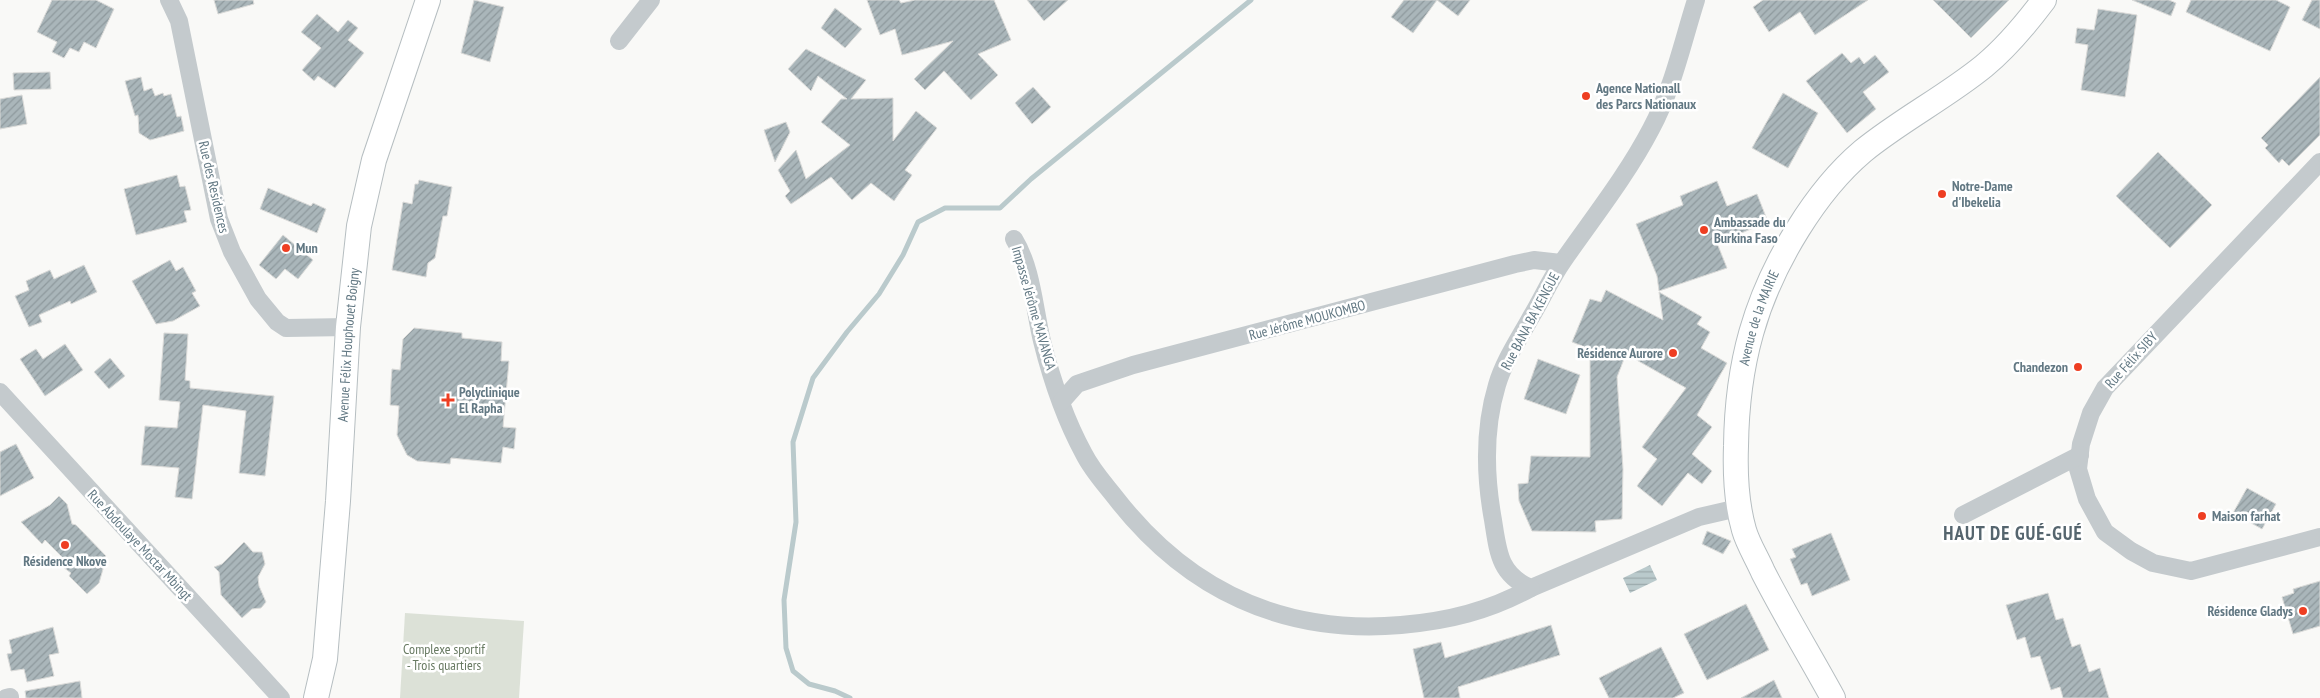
<svg xmlns="http://www.w3.org/2000/svg" width="2320" height="698" font-family="'PT Sans Narrow',sans-serif">
<style>
.green{fill:#dce1d7}
.water{fill:url(#water-rules)}
.lines{fill:none;stroke-linecap:round;stroke-linejoin:round}
.stream{stroke:#bacacc;stroke-width:5}
.building{fill:url(#building-hatch);stroke:#dbdbd9}
.secondary-casing{stroke:#b6bec1;stroke-width:26}
.street{stroke:#c4cacd;stroke-width:18}
.secondary{stroke:#fff;stroke-width:24}
.poi-dot{fill:#ee3e22;stroke:#fff;stroke-width:2}
.labels{text-anchor:middle;dominant-baseline:central;stroke-width:5;stroke-linejoin:round;paint-order:stroke}
.poi-label{font-size:14px;font-weight:bold;fill:#627883;stroke:#fff;text-anchor:start}
.street-label{font-size:14px;fill:#627883;stroke:#fff}
.park-label{font-size:14px;fill:#687a62;stroke:#fff}
.district-label{font-size:19px;font-weight:bold;letter-spacing:1px;fill:#55656e;stroke:#fff}
</style>
<defs>
<pattern id="water-rules" width="6" height="5" patternUnits="userSpaceOnUse" patternTransform="scale(1.25)"><rect width="6" height="5" fill="#bacacc"/><path d="M0 2.5h6" fill="none" stroke="#9ba9ab"/></pattern>
<pattern id="building-hatch" width="6" height="6" patternUnits="userSpaceOnUse" patternTransform="scale(1.25)"><rect width="6" height="6" fill="#aab6ba"/><path d="M-1 1l2-2M0 6l6-6M5 7l2-2" fill="none" stroke="#8e999d"/></pattern>
</defs>
<rect width="100%" height="100%" fill="#f9f9f7"/>
<!-- green -->
<path class="green" d="M405 613 524 621 519 698H400Z"/>
<!-- water -->
<path class="water" d="M1650 565 1657 580 1630 593 1623 578Z"/>
<g class="lines">
<!-- stream -->
<path class="stream" d="M850 698 835 691 809 684 793 671 786 648 784 600 796 522 793 442 813 378 847 332 879 294 903 255 918 222 945 208H1000L1031 179 1251 0"/>
</g>
<!-- building -->
<g class="building">
<path d="M52 0H96L114 9 96 48 84 42 79 52 70 48 64 58 52 52 57 42 37 32Z"/>
<path d="M214 0H253L254 4 218 14Z"/>
<path d="M474 0 504 7 490 62 461 53Z"/>
<path d="M867 0H899L901 3 915 0H994L1011 40 978 54 998 75 971 100 944 71 925 90 914 79 953 41 902 55 895 29 880 35Z"/>
<path d="M1027 0H1068L1044 21Z"/>
<path d="M1404 0H1470L1458 16 1437 0 1413 33 1391 17Z"/>
<path d="M1763 0H1868L1815 35 1800 12 1769 32 1753 7Z"/>
<path d="M1933 0H2009L1971 38Z"/>
<path d="M2132 0H2169L2176 3 2171 16Z"/>
<path d="M2191 0H2276L2290 7 2270 51 2186 12Z"/>
<path d="M2312 0H2320V29L2302 20Z"/>
<path d="M835 8 862 29 845 48 821 28Z"/>
<path d="M2098 9 2137 15 2125 97 2081 90 2088 45 2075 43 2077 28 2094 30Z"/>
<path d="M317 14 338 32 348 20 358 28 348 40 364 53 335 88 318 76 314 81 302 70 321 48 301 32Z"/>
<path d="M806 49 866 80 851 99 893 98V141L916 111 937 128 905 170 912 175 894 201 871 183 852 200 831 177 791 204 785 196 790 191 778 170 796 150 806 179 850 145 821 122 841 99H847L818 76 811 91 788 69Z"/>
<path d="M1842 53 1851 63 1859 57 1864 64 1875 55 1889 72 1863 92 1876 109 1847 133 1806 81Z"/>
<path d="M50 72 51 89 14 90 13 73Z"/>
<path d="M141 77 144 91 152 88 155 96 163 93 164 96 171 94 177 117 181 116 184 131 150 140 139 133 138 115 135 116 125 81Z"/>
<path d="M2320 77V135L2289 166 2282 159 2279 163 2265 148 2268 145 2261 138Z"/>
<path d="M1033 87 1051 107 1032 124 1015 103Z"/>
<path d="M1783 93 1818 113 1788 168 1752 148Z"/>
<path d="M22 95 27 124 0 129V99Z"/>
<path d="M786 122 790 132 775 162 764 130Z"/>
<path d="M2158 152 2212 205 2170 248 2116 196Z"/>
<path d="M177 175 180 187 185 186 191 210 184 211 187 222 136 235 124 189Z"/>
<path d="M419 180 452 187 447 216H443L435 258 428 263 426 277 392 270 403 202 412 204 415 184H418Z"/>
<path d="M1717 181 1727 206 1757 194 1768 222 1717 243 1727 268 1659 291 1657 276 1636 224 1683 205 1680 196Z"/>
<path d="M268 188 311 206 313 203 326 209 317 233 260 209Z"/>
<path d="M283 235 313 260 298 279 285 269 276 279 259 265Z"/>
<path d="M170 260 176 271 183 267 196 291 192 293 200 306 173 321 156 324 132 281Z"/>
<path d="M84 265 97 292 71 304 70 301 39 315 42 322 29 327 15 296 29 290 26 281 50 270 54 279Z"/>
<path d="M1606 290 1663 320 1659 292 1702 317 1697 324 1710 332 1701 348 1727 363 1697 415 1712 427 1692 454 1712 471 1702 484 1688 473 1662 506 1637 486 1657 459 1642 447 1686 388 1626 354 1617 377 1623 469 1622 519 1595 521 1596 532 1532 531 1519 501 1518 484 1528 483 1531 456 1590 457V349L1572 342 1590 299 1601 302Z"/>
<path d="M414 328 462 333V338L502 342 501 361H509L503 427 516 428 514 449 503 447 501 463 451 458 450 464 417 461 407 455 397 435 399 406 390 405 391 383 392 369 400 370 403 339Z"/>
<path d="M164 333 188 334 185 380 190 381V388L274 396 265 476 239 473 246 411 203 405 192 499 175 497 179 468 141 465 145 426 177 428 180 402 159 400Z"/>
<path d="M65 344 83 370 45 396 20 359 36 349 43 359Z"/>
<path d="M110 358 125 376 109 389 94 372Z"/>
<path d="M1538 359 1580 375 1566 414 1524 399Z"/>
<path d="M16 444 34 478 0 496V452Z"/>
<path d="M2247 488 2276 504 2262 529 2233 513Z"/>
<path d="M59 496 67 504 72 524 76 525 106 556 101 561 103 569 99 583 87 594 69 576 71 573 63 567 66 561 45 540 42 544 21 522 50 505Z"/>
<path d="M1707 531 1731 541 1723 554 1702 544Z"/>
<path d="M1831 533 1850 580 1812 596 1807 583 1801 585 1790 559 1796 557 1792 549Z"/>
<path d="M244 542 253 552H262L265 564 258 577 259 586 266 602 261 608 252 609 242 618 221 595 219 572 214 567 222 564Z"/>
<path d="M2320 581V626L2293 634 2282 597 2294 593 2293 589Z"/>
<path d="M2048 593 2056 620 2063 618 2072 647 2080 644 2089 672 2100 668 2109 698H2063L2060 687 2051 690 2040 656 2031 658 2025 637 2017 640 2006 605Z"/>
<path d="M1746 604 1769 650 1707 680 1684 634Z"/>
<path d="M1551 625 1560 655 1458 687 1460 698H1424L1413 649 1441 642 1445 658Z"/>
<path d="M53 627 59 653 49 655 54 676 27 682 24 669 11 671 7 654 12 653 9 640Z"/>
<path d="M1661 647 1684 693 1673 698H1609L1599 678Z"/>
<path d="M1774 680 1782 698H1741Z"/>
<path d="M80 681 82 698H26L25 691Z"/>
</g>
<g class="lines">
<!-- secondary casing -->
<g class="secondary-casing">
<g id="secondary">
<path id="s1" d="M316 698 325 659 338 501 348 327 359 226 374 160 428 0"/>
<path id="s2" d="M1833 698C1810 656 1785 615 1763 572 1757 558 1748 544 1744 530 1736 502 1735 474 1736 446 1737 364 1755 298 1798 229 1816 200 1837 173 1863 151 1901 120 1946 97 1984 66 2007 47 2026 24 2044 0"/>
</g>
</g>
<!-- street -->
<g class="street">
<path d="M169 0 179 21 219 219 232 252 258 299 277 322 286 328 348 327"/>
<path d="M1696 0C1682 44 1673 88 1651 129 1627 175 1593 218 1563 261 1551 278 1542 299 1531 317 1519 339 1504 361 1497 385 1484 428 1485 476 1493 520 1498 551 1499 575 1531 588L1699 517 1738 508"/>
<path d="M619 41 651 0"/>
<path d="M2320 162 2105 388 2091 413 2081 444 2078 469 2087 499 2105 532 2131 551 2153 563 2191 571 2320 537"/>
<path d="M1014 239C1032 268 1034 308 1042 341 1051 377 1066 421 1084 454 1092 470 1104 483 1115 497 1187 590 1283 635 1401 625 1448 621 1489 611 1531 588"/>
<path d="M0 392 281 698"/>
<path d="M1062 401 1077 384 1133 365 1515 264 1534 260 1561 263"/>
<path d="M1963 515 2080 455"/>
<path d="M6 698 10 697"/>
</g>
<!-- secondary -->
<use href="#secondary" class="secondary"/>
</g>
<!-- markers -->
<g class="poi-dot">
<circle cx="1586" cy="96" r="5"/>
<circle cx="1942" cy="194" r="5"/>
<circle cx="1704" cy="230" r="5"/>
<circle cx="286" cy="248" r="5"/>
<circle cx="1673" cy="353" r="5"/>
<circle cx="2078" cy="367" r="5"/>
<path d="M445.5 392.5h5v5h5v5h-5v5h-5v-5h-5v-5h5z"/>
<circle cx="2202" cy="516" r="5"/>
<circle cx="65" cy="545" r="5"/>
<circle cx="2303" cy="611" r="5"/>
</g>
<g class="labels">
<!-- poi labels -->
<g class="poi-label">
<text x="1596" y="88">Agence Nationall<tspan x="1596" dy="16">des Parcs Nationaux</tspan></text>
<text x="1952" y="186">Notre-Dame<tspan x="1952" dy="16">d'Ibekelia</tspan></text>
<text x="1714" y="222">Ambassade du<tspan x="1714" dy="16">Burkina Faso</tspan></text>
<text x="296" y="248">Mun</text>
<text x="1663" y="353" text-anchor="end">Résidence Aurore</text>
<text x="2068" y="367" text-anchor="end">Chandezon</text>
<text x="459" y="392">Polyclinique<tspan x="459" dy="16">El Rapha</tspan></text>
<text x="2212" y="516">Maison farhat</text>
<text x="65" y="561" text-anchor="middle">Résidence Nkove</text>
<text x="2293" y="611" text-anchor="end">Résidence Gladys</text>
</g>
<!-- street labels -->
<g class="street-label">
<text transform="translate(214 187) rotate(77)">Rue des Residences</text>
<text transform="translate(1034 308) rotate(74)">Impasse Jérôme MAVANGA</text>
<text stroke="none"><textPath href="#s2" startOffset="406">Avenue de la MAIRIE</textPath></text>
<text transform="translate(1307 320) rotate(-15)">Rue Jérôme MOUKOMBO</text>
<text transform="translate(1530 321) rotate(-62)">Rue BANA BA KENGUE</text>
<text stroke="none"><textPath href="#s1" startOffset="355">Avenue Félix Houphouet Boigny</textPath></text>
<text transform="translate(2131 360) rotate(-48)">Rue Félix SIBY</text>
<text transform="translate(140 545) rotate(47)">Rue Abdoulaye Moctar Mbingt</text>
</g>
<!-- park labels -->
<g class="park-label">
<text x="444" y="649">Complexe sportif<tspan x="444" dy="16">- Trois quartiers</tspan></text>
</g>
<!-- district labels -->
<g class="district-label">
<text x="2013" y="533">HAUT DE GUÉ-GUÉ</text>
</g>
</g>
</svg>
